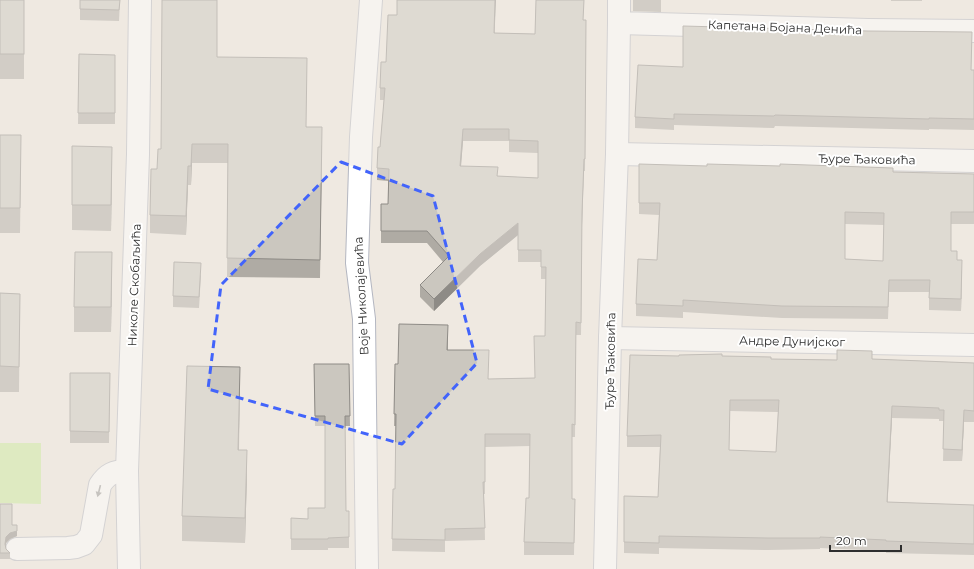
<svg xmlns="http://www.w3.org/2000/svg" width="974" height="569" font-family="Montserrat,sans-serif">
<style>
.pitch{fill:#c9ec9a}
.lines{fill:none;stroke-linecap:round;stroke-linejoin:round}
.minor-casing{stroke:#b4b7c1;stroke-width:24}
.minor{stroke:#fff;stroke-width:22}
.wall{fill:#afaba4;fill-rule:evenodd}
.shaded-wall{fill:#8e8b86}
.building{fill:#cbc7bf;stroke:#8e8b86;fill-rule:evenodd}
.oneway{fill:#969696}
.marked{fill:none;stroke:#4264fb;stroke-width:3;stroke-dasharray:8 5;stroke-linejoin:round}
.labels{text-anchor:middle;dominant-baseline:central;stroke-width:4;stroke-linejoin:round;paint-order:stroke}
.street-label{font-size:12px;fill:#2e2e2e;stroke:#fff}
</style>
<rect width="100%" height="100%" fill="#efe9e1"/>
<!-- pitch -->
<path class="pitch" d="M0 443H41V504L0 503Z"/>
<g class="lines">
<!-- minor casing -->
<g class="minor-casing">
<g id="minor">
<path d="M619 0V23L868 30 974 31"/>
<path d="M617 154 974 161"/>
<path d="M610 338 974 345"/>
<path d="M17 549 68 548 76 547 84 544 91 535 100 485C107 474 114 471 127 471"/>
<path d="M129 569 127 471 138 154 140 0"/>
<path d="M367 569 364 319 357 263 361 137 371 0"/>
<path d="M605 569 610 338 617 154 619 23"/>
</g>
</g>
<!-- minor -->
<use href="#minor" class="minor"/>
</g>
<!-- wall -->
<g class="wall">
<rect x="0" y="0" width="24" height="79"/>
<path d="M80 0H120L119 21 80 20Z"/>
<path d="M536 0H584L583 20H586L585 171H584L582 225 581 335H576L575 437H572V499H575L574 555H524V542L529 498 530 446 485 447V494H484L485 540 445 541V552L392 551 393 489H395L396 426H394L395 364H398L448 338V350L489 379 535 378 545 336 546 279H541V262H518V235L480 266 434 311 420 297V285L443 262 427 243H381V204H388V181L377 180V168L380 147 384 100H380V88L397 15 494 33 535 34ZM463 141H509V152L538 153V178L498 176 461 166Z"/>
<path d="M633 0H661V12L633 11Z"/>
<rect x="891" y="0" width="31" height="1"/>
<path d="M972 43 971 70H974V130L929 129V130L775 126 774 128 674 125V130L635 128V117L683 67Z"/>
<path d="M79 54 115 55V124H78Z"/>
<path d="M217 57 307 127 322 146 320 278 227 277 228 163H192L191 185H188L186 235 150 233V215L161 149Z"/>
<path d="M0 135 21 160 20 233H0Z"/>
<path d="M112 172 111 231 72 230V205Z"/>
<path d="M893 172 974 174V224H951V251L957 260 962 272 961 311 929 310V292H889L888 319 782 318 683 312V318L636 316V304L657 260 659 215 639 214V203ZM845 224 884 225 883 261 845 259Z"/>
<path d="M201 275 199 308 173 307V296Z"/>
<path d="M112 277 111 332H74V307Z"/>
<path d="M0 293 20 294 19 392H0Z"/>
<path d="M679 356H722L771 359 837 360 872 359 974 363V422H964L962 461H943L944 421H939V419L892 418 887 502 974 505V555L886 553V551L820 548V549L768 550 659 548V554L624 553V496L658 497 660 447H627V436ZM730 411 778 412 776 452 729 450Z"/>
<path d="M314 364H349L350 426H345L346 511H349V548H328V550H291V518L308 519 325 508V426H315Z"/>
<path d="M110 373 109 443H70V431Z"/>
<path d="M240 392 239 450 247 475 245 543 182 541V516Z"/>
<path d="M0 504 12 525 17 536 10 539 6 543 5 546 6 549 10 553V559H0Z"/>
</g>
<!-- shaded-wall -->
<g class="shaded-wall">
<path d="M495 0H496L494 46V33Z"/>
<path d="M463 129V141L460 178V166Z"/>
<path d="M192 144V163L191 185V166Z"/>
<path d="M112 147V172L111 231V205Z"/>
<path d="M584 159 582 225 581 335 582 213Z"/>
<path d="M188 166V185L186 235V216Z"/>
<path d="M518 223V235L480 266 434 311V299L480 254Z"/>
<path d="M112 252V277L111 332V307Z"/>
<path d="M962 260V272L961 311V299Z"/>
<path d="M240 367V392L238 475V450Z"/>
<path d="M892 406V418L887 513V502Z"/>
<path d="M964 410V422L962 461V450Z"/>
<path d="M247 450V475L245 543V518Z"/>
<path d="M17 531V536L10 539 6 543 5 550V544L6 537 10 533Z"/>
</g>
<!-- building -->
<g class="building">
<rect x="0" y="0" width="24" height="54"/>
<path d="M80 0H120L119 10 80 9Z"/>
<path d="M162 0H217V57L307 58 306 127H322L320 260 227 258 228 144H192L191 166H188L186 216 150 215 151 169H157L158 149H161Z"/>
<path d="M397 0H495L494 33 535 34 536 0H584L583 20H586L585 159H584L582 213 581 323 576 322 575 425 572 424V499H575L574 543 524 542 526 498H529L530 434H485V482H483L485 528 445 529V540L392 539 393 489H395L396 414H394L395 364H398L399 324 448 325 447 350H489L488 379 535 378 534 336H545L546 267H541V250H518V223L480 254 434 299 420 285 449 256 427 231H381V204H388L389 169 377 168 378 147H380L385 88H380L381 62H386L388 15H397ZM463 129H509V140L538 141V178L497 176 498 167 460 166Z"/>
<path d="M683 26 868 31 972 32 971 70H974V119L929 118V119L775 115 774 116 674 114V119L635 117 638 65 683 67Z"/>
<path d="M79 54 115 55V113H78Z"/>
<path d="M0 135H21L20 208H0Z"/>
<path d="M72 146 112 147 111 205H72Z"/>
<path d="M639 164 707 166V164L780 166V164L893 168V172L974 174V212H951V251H957V260H962L961 299 929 298 930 280H889L888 307 782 306 683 300V306L636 304 638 259 657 260 660 203H639ZM845 212 884 213 883 261 845 259Z"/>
<path d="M75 252H112L111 307H74Z"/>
<path d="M174 262 201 263 199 297 173 296Z"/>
<path d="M0 293 20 294 19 367 0 366Z"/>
<path d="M837 350 872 351V359L974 363V411L964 410 962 450 943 449 944 410H939V408L892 406 887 502 974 505V544L886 541V540L820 537V538H768L659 536V543L624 542V496L658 497 661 435 627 436 630 355 679 356V355L722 354V356L771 357V359L837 360ZM730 400H779L776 452 729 450Z"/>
<path d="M314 364H349L350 416H345L346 511H349V537L328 538V539H291V518L308 519V508H325V416H315Z"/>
<path d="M187 366 240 367 238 450H247L245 518 182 516Z"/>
<path d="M70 373H110L109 432 70 431Z"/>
<path d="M0 504H12V525H17V531L10 533 6 537 5 544 6 549 10 553H0Z"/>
</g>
<!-- one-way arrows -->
<defs><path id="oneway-solid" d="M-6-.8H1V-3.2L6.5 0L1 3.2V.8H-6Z"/></defs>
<use class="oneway" href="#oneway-solid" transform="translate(99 491) rotate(104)"/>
<!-- marked area -->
<path d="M0 0H974V569H0ZM341 162 433 196 477 363 402 444 208 389 221 285Z" fill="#efe9e1" fill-opacity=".55" fill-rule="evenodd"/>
<path class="marked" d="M341 162 433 196 477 363 402 444 208 389 221 285Z"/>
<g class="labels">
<!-- street labels -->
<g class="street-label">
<text transform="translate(785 27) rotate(2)">Капетана Бојана Денића</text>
<text transform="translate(867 159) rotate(1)">Ђуре Ђаковића</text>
<text transform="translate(134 285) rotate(-88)">Николе Скобаљића</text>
<text transform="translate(361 296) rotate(-93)">Воје Николајевића</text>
<text transform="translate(792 341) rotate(1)">Андре Дунијског</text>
<text transform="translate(610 361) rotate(-89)">Ђуре Ђаковића</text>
</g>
</g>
<!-- scale -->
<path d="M830 545v6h71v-6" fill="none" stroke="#2e2e2e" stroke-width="2"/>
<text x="836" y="545" font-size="12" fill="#2e2e2e" stroke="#ffffff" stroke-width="3" paint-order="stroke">20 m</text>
</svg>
